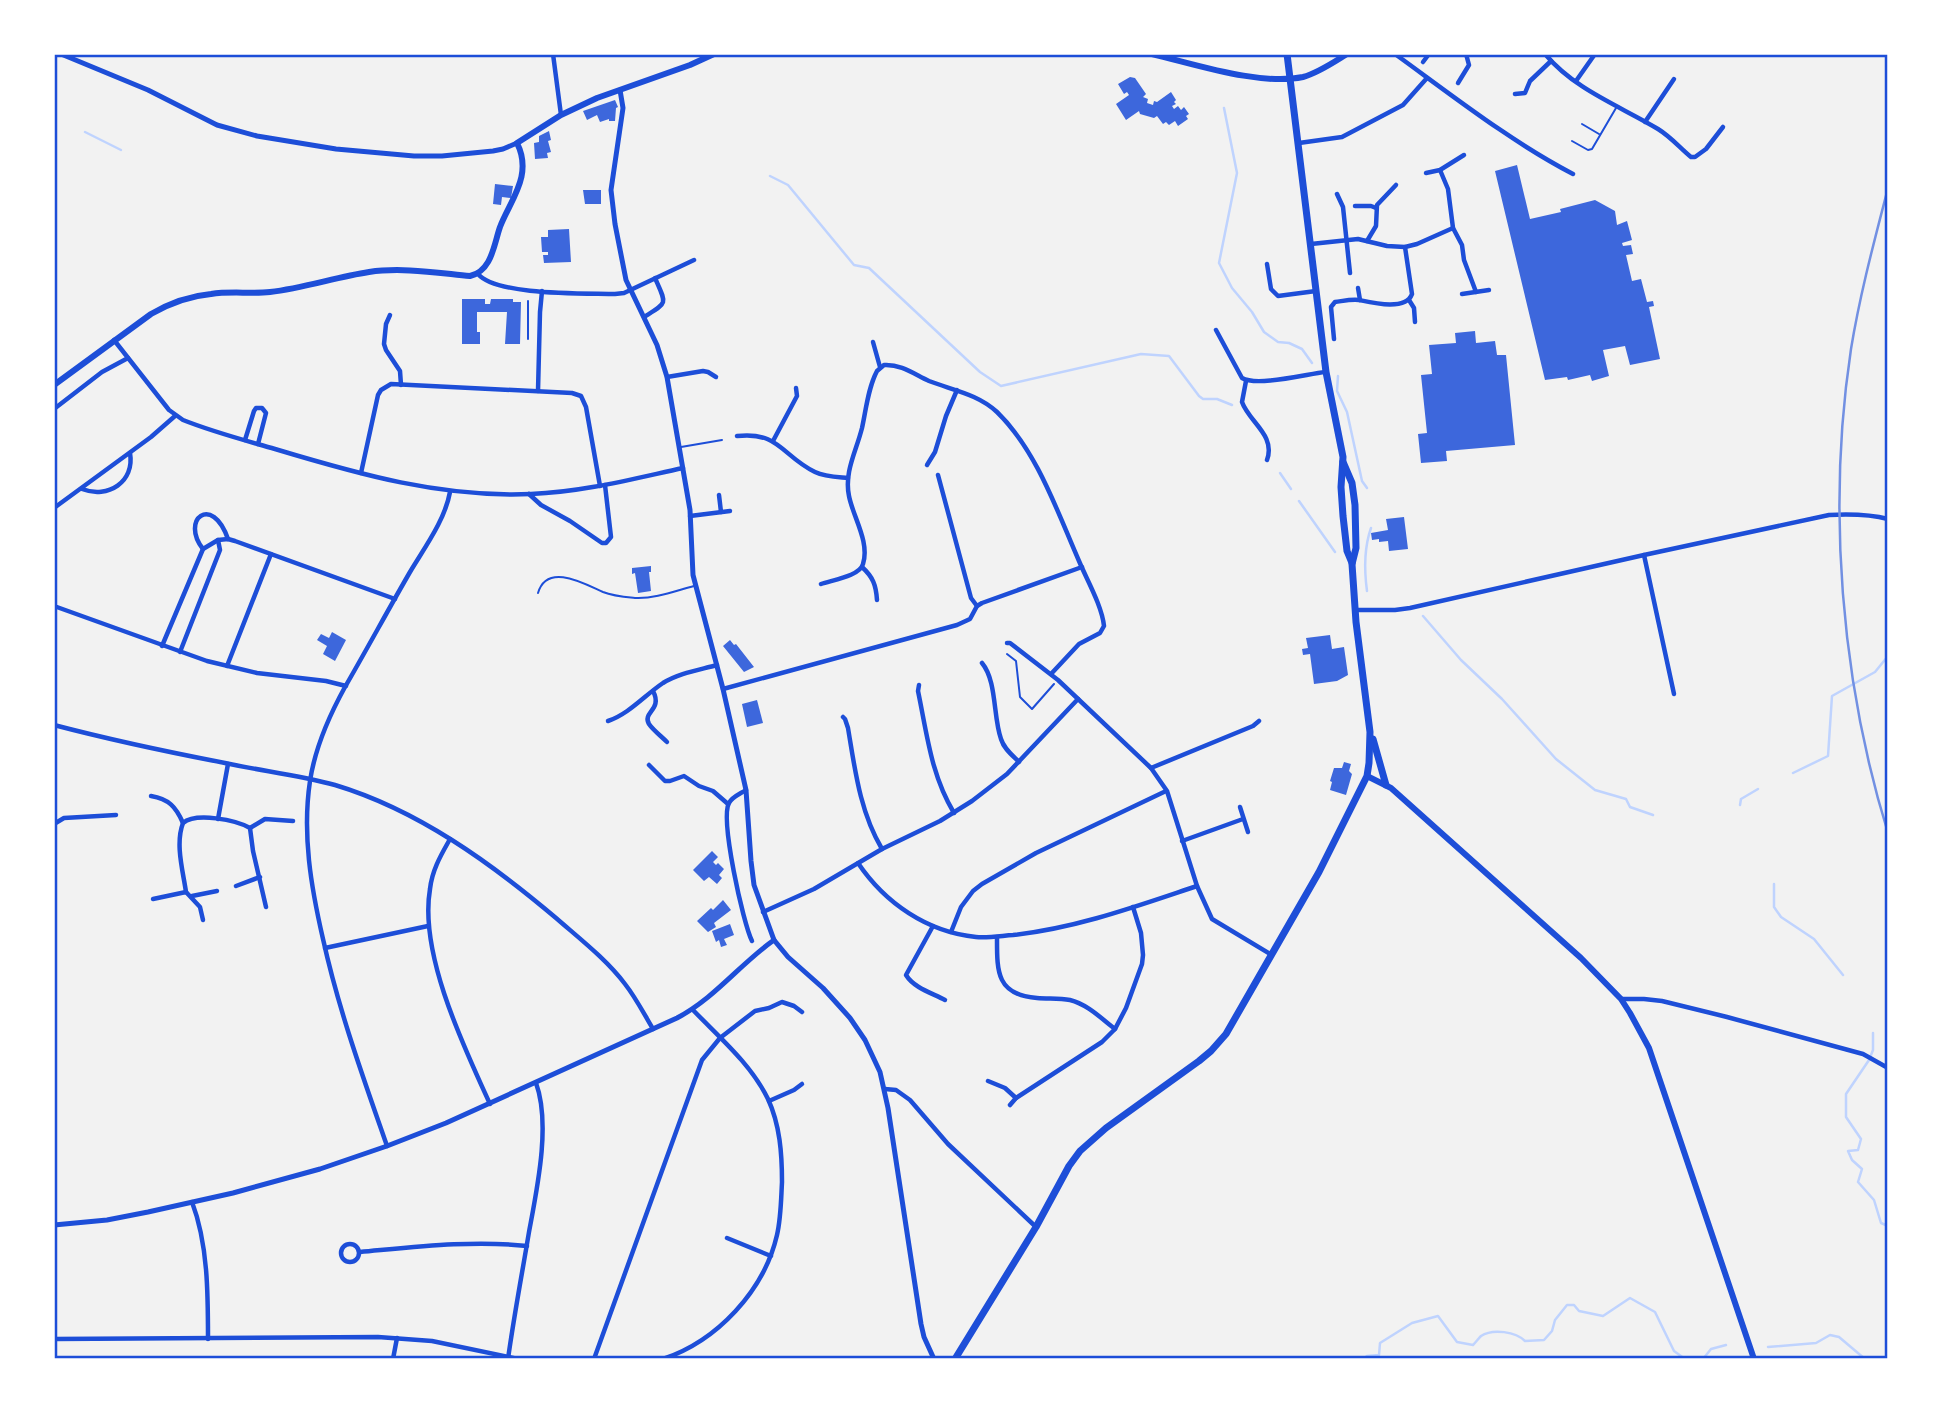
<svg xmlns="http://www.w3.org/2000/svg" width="1942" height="1413" font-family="Ubuntu,sans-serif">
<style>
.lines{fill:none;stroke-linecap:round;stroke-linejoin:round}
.stream{stroke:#bfd3fe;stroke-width:2.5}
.building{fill:#3d67dc}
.path{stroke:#1d4ed8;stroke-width:2}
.service{stroke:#1d4ed8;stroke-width:2}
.minor{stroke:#1d4ed8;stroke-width:4.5}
.tertiary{stroke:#1d4ed8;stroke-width:5}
.secondary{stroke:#1d4ed8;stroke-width:6}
.primary{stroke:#1d4ed8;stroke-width:7}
.rail{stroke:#7290e2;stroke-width:2.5}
.neatline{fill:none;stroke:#1d4ed8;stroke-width:2.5}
</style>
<rect width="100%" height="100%" fill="#f2f2f2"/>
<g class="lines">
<!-- stream -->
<g class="stream">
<path d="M1224 108 1237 173 1219 263 1232 288 1252 312 1264 332 1278 342 1289 343 1302 349 1312 363"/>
<path d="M85 132 121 150"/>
<path d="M770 176 788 185 854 265 869 268 980 372 1001 386 1141 354 1169 356 1199 396 1203 399H1217L1232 405"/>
<path d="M1338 376 1337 391 1347 412 1362 481 1367 488"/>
<path d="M1280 473 1291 489"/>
<path d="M1299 501 1335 552"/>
<path d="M1367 591C1364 569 1364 548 1371 528"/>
<path d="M1423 616 1461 660 1502 699 1556 759 1595 790 1626 799 1630 807 1653 815"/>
<path d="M1793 773 1828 756 1832 696 1875 672 1888 656"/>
<path d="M1740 805 1741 799 1758 789"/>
<path d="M1774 884V907L1781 917 1814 939 1843 975"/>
<path d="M1873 1033V1050L1869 1060 1846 1094V1117L1861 1139 1858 1150 1848 1151 1852 1160 1862 1169 1858 1182 1874 1200 1881 1223 1888 1226"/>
<path d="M1768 1347 1816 1343 1830 1335 1839 1337 1865 1359"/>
<path d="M1363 1359 1367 1356 1379 1355 1380 1343 1412 1323 1438 1316 1457 1342 1473 1345C1476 1342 1478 1339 1481 1336 1493 1328 1516 1332 1525 1341L1544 1340 1552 1331 1555 1320 1567 1305H1574L1579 1311 1603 1316 1630 1298 1655 1312 1674 1351 1685 1359"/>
<path d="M1703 1359 1711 1349 1726 1345"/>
</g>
</g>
<!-- building -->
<g class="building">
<path d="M1130 77 1135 78 1146 94 1143 97 1148 99 1147 103 1153 105 1154 101 1157 102 1171 92 1176 100 1174 102 1176 104 1172 106 1174 109 1178 106 1181 110 1184 107 1189 114 1186 116 1188 119 1178 126 1175 121 1169 125 1166 122 1163 124 1157 116 1154 118 1140 114 1139 111 1126 120 1116 104 1129 95 1127 92 1124 94 1118 84Z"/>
<path d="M615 100 618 107 616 108 615 121H609V119L600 122 597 115 587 120 583 111Z"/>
<path d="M549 131 551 140 548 141 551 152 547 153 548 158 535 159 534 143 539 142V136Z"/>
<path d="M1517 165 1530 219 1561 212 1560 209 1595 200 1615 211 1617 225 1627 221 1632 240 1622 243 1623 246 1631 245 1633 254 1626 255 1632 281 1641 279 1647 302 1653 301 1654 306 1649 307 1660 359 1630 365 1625 346 1603 350 1609 376 1592 381 1590 375 1568 380 1567 377 1545 380 1495 171Z"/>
<path d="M495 184 513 186 511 198 502 197 501 205 493 204Z"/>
<path d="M583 190H601V204H585Z"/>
<path d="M569 229 571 262 544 263 543 255H548V252H542L541 237H548V230Z"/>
<path d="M462 299H485V304H490L491 299H513V302H521L520 344H505L507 312H477V332H480V344H462Z"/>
<path d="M1475 331 1476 343 1495 341 1497 355H1506L1515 445 1446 451 1447 461 1421 463 1418 434 1427 433 1421 375 1432 374 1429 345 1456 343 1455 333Z"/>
<path d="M1404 517 1408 549 1389 551 1388 541 1379 542V539L1372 540 1371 533 1388 530 1386 519Z"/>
<path d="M651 566V572H649L651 591 638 593 635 573 632 574V568Z"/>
<path d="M332 632 346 640 335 661 323 654 327 646 317 640 321 634 329 638Z"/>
<path d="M1330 635 1332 649 1344 647 1348 675 1337 681 1314 684 1310 654 1303 655 1302 649 1308 648 1306 638Z"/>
<path d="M730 640 734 645 736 644 754 667 744 672 723 646Z"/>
<path d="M757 700 763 723 747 727 742 704Z"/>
<path d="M1344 762 1351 764 1349 771 1352 774 1346 795 1330 790 1332 782 1330 781 1334 768H1342Z"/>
<path d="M712 851 718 857 713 862 716 865 718 863 724 869 719 875 722 878 717 884 709 877 704 881 693 870Z"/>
<path d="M723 900 731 910 714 923 716 927 708 932 697 921 711 908 713 910Z"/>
<path d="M730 924 734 935 724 939 727 945 721 947 719 940 716 942 712 931Z"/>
</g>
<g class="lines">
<!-- path -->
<path class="path" d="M1007 654 1016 661 1020 697 1032 709 1054 684"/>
<!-- service -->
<g class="service">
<path d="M1582 124 1599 134"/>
<path d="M1572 141 1588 150 1592 149 1616 108"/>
<path d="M528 339V301"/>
<path d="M681 447 722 440"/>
<path d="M538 593C547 562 585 584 603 592 613 596 625 597 635 598 655 599 675 591 694 586"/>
</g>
<!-- minor -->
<g class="minor">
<path d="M553 54 561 115"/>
<path d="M1395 54C1453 96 1510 141 1573 174"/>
<path d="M1545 54C1575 90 1620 106 1658 129 1671 137 1680 148 1691 157H1695L1706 149 1723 127"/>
<path d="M1423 62 1429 54"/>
<path d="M1576 81 1595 54"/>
<path d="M1458 83 1469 65 1466 54"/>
<path d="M1515 94 1525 93 1530 81 1551 61"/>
<path d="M1645 122 1674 79"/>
<path d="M1299 143 1342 137 1403 105 1427 78"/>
<path d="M1440 170 1448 189 1453 228 1462 245 1464 260 1476 292"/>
<path d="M1426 173 1440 170 1464 155"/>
<path d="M1337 194 1343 207 1350 273"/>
<path d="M1355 206H1371L1376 208"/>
<path d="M1367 241 1376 226 1377 205 1396 185"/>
<path d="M1311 244 1358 239 1387 246 1405 247 1417 244 1453 228"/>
<path d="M1267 264 1271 289 1278 296 1316 291"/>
<path d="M478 274C497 296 586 293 615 294L624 293 694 260"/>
<path d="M1358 288 1360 300"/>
<path d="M1462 294 1489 290"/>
<path d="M1409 300 1414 308 1415 322"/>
<path d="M390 315 386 324 384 344 386 350 400 371 401 385"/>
<path d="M644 317C668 302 667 305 655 278"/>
<path d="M1216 330 1242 378C1257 387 1307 374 1325 372"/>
<path d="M1334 339 1331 307 1335 302C1343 301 1351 299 1359 300 1373 303 1406 311 1412 294L1405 247"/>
<path d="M114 340 169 410 183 420C213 432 244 440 275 449 358 474 442 498 531 494 583 492 632 479 683 468"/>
<path d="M873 342 880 367"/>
<path d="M667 377 703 371 708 372 716 377"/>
<path d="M1246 381 1242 402C1249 422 1276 435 1267 460"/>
<path d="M538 391 540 312 542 291"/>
<path d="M54 409 102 372 128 358"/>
<path d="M737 436C779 431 782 456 815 472 825 477 837 477 848 478"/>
<path d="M245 440 254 411 256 408H262L266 413 258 444"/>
<path d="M773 441 797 396 796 388"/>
<path d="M927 465 935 452 946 416 957 390"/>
<path d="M361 473 378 395 381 390 391 384 572 393 581 396 586 407 600 486"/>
<path d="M938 475 971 598 977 606"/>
<path d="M82 489C108 499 135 482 130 453"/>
<path d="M529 494 541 505 570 521 602 543H606L611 537 605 485"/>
<path d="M719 495 721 512"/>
<path d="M54 508 151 437 175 416"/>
<path d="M690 516 730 511"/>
<path d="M203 549C180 520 212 493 228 539"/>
<path d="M1644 555 1674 694"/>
<path d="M862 567C873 577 876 585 877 600"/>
<path d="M821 584C832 580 860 576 863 564 870 542 853 517 849 496 844 472 856 452 862 428 866 410 868 388 877 371L884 365C901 364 914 374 929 381 952 390 978 394 997 412 1037 451 1057 511 1079 561 1087 580 1102 606 1104 626L1100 633 1079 644 1051 674"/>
<path d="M54 606 207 661 257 673 326 681 346 686"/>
<path d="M1356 610H1395L1410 608 1644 555 1829 515C1849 514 1869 514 1888 519"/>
<path d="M1007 643H1010L1058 680 1151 768 1167 791 1197 886 1212 919 1272 955"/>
<path d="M162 646 203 549 218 540 228 539 235 541 395 599"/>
<path d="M180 652 220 550 218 540"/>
<path d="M982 663C997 681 993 717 1001 739 1004 749 1012 755 1019 762"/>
<path d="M227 666 271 554"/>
<path d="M919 685 918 691C927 734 931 775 954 813"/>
<path d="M723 689 957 625 970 619 977 606 982 603 1082 567"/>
<path d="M653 691C663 710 642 712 649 724 653 730 661 736 667 742"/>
<path d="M843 717 845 719 848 728C855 770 860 812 882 849"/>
<path d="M608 721C629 714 645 695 663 683 679 673 699 670 717 665"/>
<path d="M54 725C111 740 168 752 225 763 262 771 299 775 335 785 418 810 491 863 556 918 580 939 606 959 625 984 636 998 644 1014 653 1029"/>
<path d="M649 765 665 781H670L684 776 699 786 713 791 728 804"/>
<path d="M1151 768 1253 726 1259 721"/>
<path d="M746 790C740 794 732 797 729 803 720 819 743 923 752 941"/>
<path d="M151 796C169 799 176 807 183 823"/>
<path d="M1240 807 1248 832"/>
<path d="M218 819 228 764"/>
<path d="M54 824 64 818 116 815"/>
<path d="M250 828 265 819 293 821"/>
<path d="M450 839C441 855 432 870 430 889 419 953 463 1045 490 1104"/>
<path d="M1182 841 1243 819"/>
<path d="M858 863C885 903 927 932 976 937 988 938 1000 936 1013 935 1077 928 1137 906 1197 886"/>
<path d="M236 886 260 877"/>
<path d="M186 892C183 871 175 844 183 823 196 812 236 820 250 828L253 851 266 907"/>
<path d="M192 896 217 891"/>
<path d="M153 899 186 892 200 907 203 920"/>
<path d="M763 912 814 889 882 849 940 821 972 801 1007 774 1078 699"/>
<path d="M933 926 906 975C914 988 932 993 945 1000"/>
<path d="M951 932 961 907 973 891 982 884 1036 853 1166 791"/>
<path d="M997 937C997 971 996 995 1037 998 1048 999 1059 998 1070 1000 1087 1004 1102 1019 1115 1029"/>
<path d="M325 948 428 926"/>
<path d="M1621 999H1644L1662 1001 1727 1017 1863 1054 1888 1068"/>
<path d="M988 1081 1005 1088 1016 1098"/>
<path d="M885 1089 896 1090 910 1100 948 1144 1036 1227"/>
<path d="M769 1101 794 1090 802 1084"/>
<path d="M1010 1105 1016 1098 1102 1042 1115 1029 1126 1008 1142 964 1143 955 1141 933 1133 907"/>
<path d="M387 1146C363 1077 339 1011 323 939 311 887 302 834 310 781 315 748 329 716 345 687 367 649 388 610 410 572 425 547 445 520 450 492"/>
<path d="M192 1202C208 1244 208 1294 208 1339"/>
<path d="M727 1238 771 1256"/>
<circle cx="350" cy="1253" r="9"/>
<path d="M360 1252C415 1247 472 1240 527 1246"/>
<path d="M54 1339 378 1337 432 1341 518 1359"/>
<path d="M393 1359 397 1338"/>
<path d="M508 1359C514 1316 522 1274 529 1232 537 1189 551 1124 536 1083"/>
<path d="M594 1359 702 1060 720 1038 755 1011 769 1008 782 1002 794 1006 802 1012"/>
<path d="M663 1359C717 1341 764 1291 777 1235 781 1218 781 1200 782 1182 782 1154 780 1125 768 1099 751 1064 719 1037 693 1010"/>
</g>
<!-- tertiary -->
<g class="tertiary">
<path d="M61 54 148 90 217 125 257 136 336 149 414 156H442L493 151 503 149 517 143"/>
<path d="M620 90 623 108 611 190 615 224 626 280 657 345 667 377 690 510 693 575 723 689 746 790 751 861 754 885 774 940 788 957 823 988 850 1018 865 1040 880 1072 888 1108 921 1324 924 1337 934 1359"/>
<path d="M54 1225 107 1220 148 1212 233 1193 320 1169 387 1146 446 1123 677 1018C715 998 740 964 774 940"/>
</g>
<!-- secondary -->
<g class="secondary">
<path d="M1152 54C1195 64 1260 86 1303 77 1318 73 1334 62 1347 54"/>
<path d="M54 385 151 314C170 303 189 296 211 294 230 291 250 294 270 292 304 288 336 277 369 272 402 267 438 273 470 276 492 271 494 244 500 227 511 199 533 175 517 143L561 115 597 98 690 65 714 54"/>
<path d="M1367 776 1391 788 1581 958 1621 999 1630 1013 1649 1048 1754 1359"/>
</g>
<!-- primary -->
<g class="primary">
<path d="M1287 54 1326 372 1343 457 1341 487 1343 516 1347 551 1352 563"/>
<path d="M1373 739 1386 785"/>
<path d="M955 1359 1036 1227 1069 1166 1080 1151 1106 1128 1199 1061 1211 1051 1226 1034 1319 872 1367 776 1369 763 1370 732 1356 622 1352 564 1356 548 1355 505 1352 483 1343 462"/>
</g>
<!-- rail -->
<path class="rail" d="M1888 188C1874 242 1860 294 1851 349 1827 507 1841 681 1888 833"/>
</g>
<!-- border -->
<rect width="1942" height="1413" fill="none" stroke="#ffffff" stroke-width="112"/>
<rect x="56" y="56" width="1830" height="1301" class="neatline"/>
</svg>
